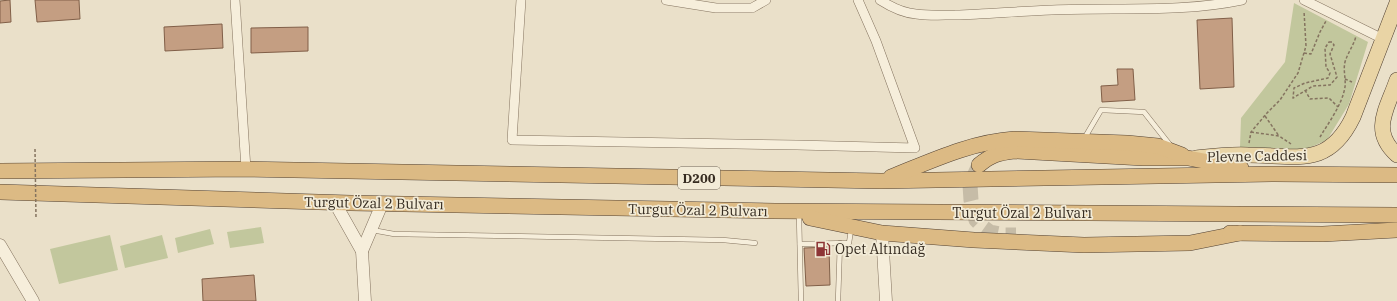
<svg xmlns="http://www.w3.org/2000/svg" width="1397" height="301" font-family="'IBM Plex Serif',serif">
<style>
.green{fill:#c2c79d}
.building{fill:#c49e82;stroke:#815f48}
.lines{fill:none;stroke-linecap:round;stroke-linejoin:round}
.trunk-tunnel{stroke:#c6bca7;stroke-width:15;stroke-dasharray:15 8;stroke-linecap:butt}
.service-casing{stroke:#84735f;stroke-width:5.5}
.minor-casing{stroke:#84735f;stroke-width:10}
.tertiary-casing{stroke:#84735f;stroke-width:13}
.primary-casing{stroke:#534233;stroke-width:16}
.trunk-casing{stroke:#534233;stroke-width:16}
.path{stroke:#84735f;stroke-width:1.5;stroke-dasharray:3 2;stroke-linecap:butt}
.service{stroke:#f6eedb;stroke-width:4.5}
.minor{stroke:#f6eedb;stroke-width:9}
.tertiary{stroke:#f6eedb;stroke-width:12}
.primary{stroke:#e9d4a5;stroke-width:15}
.trunk{stroke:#dcba84;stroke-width:15}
.path-bridge{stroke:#84735f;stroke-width:1.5;stroke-dasharray:3 2;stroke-linecap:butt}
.labels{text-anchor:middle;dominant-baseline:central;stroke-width:3.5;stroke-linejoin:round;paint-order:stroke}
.shield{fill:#f2ebd7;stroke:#6e6558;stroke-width:1}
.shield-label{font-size:13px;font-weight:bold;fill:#362c21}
.street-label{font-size:14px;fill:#362c21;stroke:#f2ebd7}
.poi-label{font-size:14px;fill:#362c21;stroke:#f2ebd7;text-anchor:start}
</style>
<rect width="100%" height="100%" fill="#eae0c9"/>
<!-- green -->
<g class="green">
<path d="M1294 3 1368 42 1349 104 1327 140 1302 151 1240 147 1241 118 1285 62Z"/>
<path d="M261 227 264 243 230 248 227 232Z"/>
<path d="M210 229 214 244 178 253 175 238Z"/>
<path d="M110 235 118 270 59 284 50 249Z"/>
<path d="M162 235 168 258 125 268 120 246Z"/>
</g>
<!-- building -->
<g class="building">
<path d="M10 0 11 22 0 23V1Z"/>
<path d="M35 0H79L80 19 37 22Z"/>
<path d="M1232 18 1234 87 1200 89 1197 20Z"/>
<path d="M222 24 223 48 165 51 164 27Z"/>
<path d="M308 27V51L251 53V28Z"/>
<path d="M1117 69H1133L1135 100 1102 102 1101 86 1118 85Z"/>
<path d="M829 247 830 285 806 286 804 248Z"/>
<path d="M254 275 256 301H203L202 279Z"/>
</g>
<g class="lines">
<!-- trunk-tunnel -->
<path class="trunk-tunnel" d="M979 165 970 185 971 200 976 220 983 227 990 232 1004 235H1016"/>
<!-- service casing -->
<g class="service-casing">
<g id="service">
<path d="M1084 139 1101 110 1144 112 1170 145"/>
<path d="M799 216 801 301"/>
<path d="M372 230 394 234 723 240 755 243"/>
<path d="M800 244 849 243 851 230"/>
<path d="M838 301 840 243"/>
</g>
</g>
<!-- minor casing -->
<g class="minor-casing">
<g id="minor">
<path d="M235 0 246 169"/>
<path d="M521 0 512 140 797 145 915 148 876 41 858 0"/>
<path d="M666 0 716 8H752L766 0"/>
<path d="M880 0C891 7 903 13 916 14 929 16 942 15 955 15 988 14 1020 11 1052 10 1115 7 1180 13 1242 0"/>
<path d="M1304 0 1383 39"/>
</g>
</g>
<!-- tertiary casing -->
<g class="tertiary-casing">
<g id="tertiary">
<path d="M335 203 362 251 365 301"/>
<path d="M882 233 886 301"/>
<path d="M0 245 33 301"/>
<path d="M362 251 382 204"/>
</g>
</g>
<!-- primary casing -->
<g class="primary-casing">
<g id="primary">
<path d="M1397 80C1387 109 1370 131 1397 155"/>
<path d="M1196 158C1214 156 1231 154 1248 155 1296 155 1328 169 1353 117L1397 3"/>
</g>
</g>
<!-- trunk casing -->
<g class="trunk-casing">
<g id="trunk">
<path d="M979 165C991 155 998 153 1014 151L1143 158H1188L1241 168"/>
<path d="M0 171 246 169 881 181 1275 174 1397 175"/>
<path d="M891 177C931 161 971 142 1014 139L1127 143 1158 146 1182 155"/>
<path d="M0 192 351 203 775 211 1397 215"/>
<path d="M810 218 882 233 974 240 1084 245 1190 243 1240 233"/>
<path d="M1230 233 1323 234 1397 230"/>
</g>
</g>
<!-- path -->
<g class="path">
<path d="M1329 42H1332L1334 45 1330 54 1337 77 1330 85 1313 86 1293 98 1294 88 1305 83 1328 78 1330 73 1326 67 1325 48Z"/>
<path d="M1304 53 1311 54 1320 32 1326 21"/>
<path d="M1345 79 1352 82"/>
<path d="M1305 90 1310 99 1329 98 1338 107"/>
<path d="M1265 116 1279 136"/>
<path d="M1251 132 1279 136 1291 144"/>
<path d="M1320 137C1329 122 1342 105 1345 87 1346 79 1343 70 1345 62 1348 52 1354 45 1356 36"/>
<path d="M1249 143 1251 132 1267 113 1280 100 1298 73 1306 46 1304 11"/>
</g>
<!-- service -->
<use href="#service" class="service"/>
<!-- minor -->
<use href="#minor" class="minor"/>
<!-- tertiary -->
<use href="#tertiary" class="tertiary"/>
<!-- primary -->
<use href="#primary" class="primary"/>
<!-- trunk -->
<use href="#trunk" class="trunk"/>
<!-- path-bridge -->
<path class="path-bridge" d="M35 149 36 218"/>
</g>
<!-- icons -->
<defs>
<g id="fuel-bare" transform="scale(1.2)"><path d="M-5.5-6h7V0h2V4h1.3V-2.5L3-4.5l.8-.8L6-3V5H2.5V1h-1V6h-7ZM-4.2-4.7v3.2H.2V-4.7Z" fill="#8d3536" stroke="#f2ebd7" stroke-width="2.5" paint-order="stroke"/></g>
</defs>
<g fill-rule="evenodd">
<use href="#fuel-bare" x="823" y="249"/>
</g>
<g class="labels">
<!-- shield labels -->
<rect class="shield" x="678" y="167" width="42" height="22" rx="3"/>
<g class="shield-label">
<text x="699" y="178">D200</text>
</g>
<!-- street labels -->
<g class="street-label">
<text transform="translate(1257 156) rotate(-1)">Plevne Caddesi</text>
<text transform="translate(374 203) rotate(1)">Turgut Özal 2 Bulvarı</text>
<text transform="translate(698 210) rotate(1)">Turgut Özal 2 Bulvarı</text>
<text x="1022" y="213">Turgut Özal 2 Bulvarı</text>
</g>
<!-- poi labels -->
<g class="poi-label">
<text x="835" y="249">Opet Altındağ</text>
</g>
</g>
</svg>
